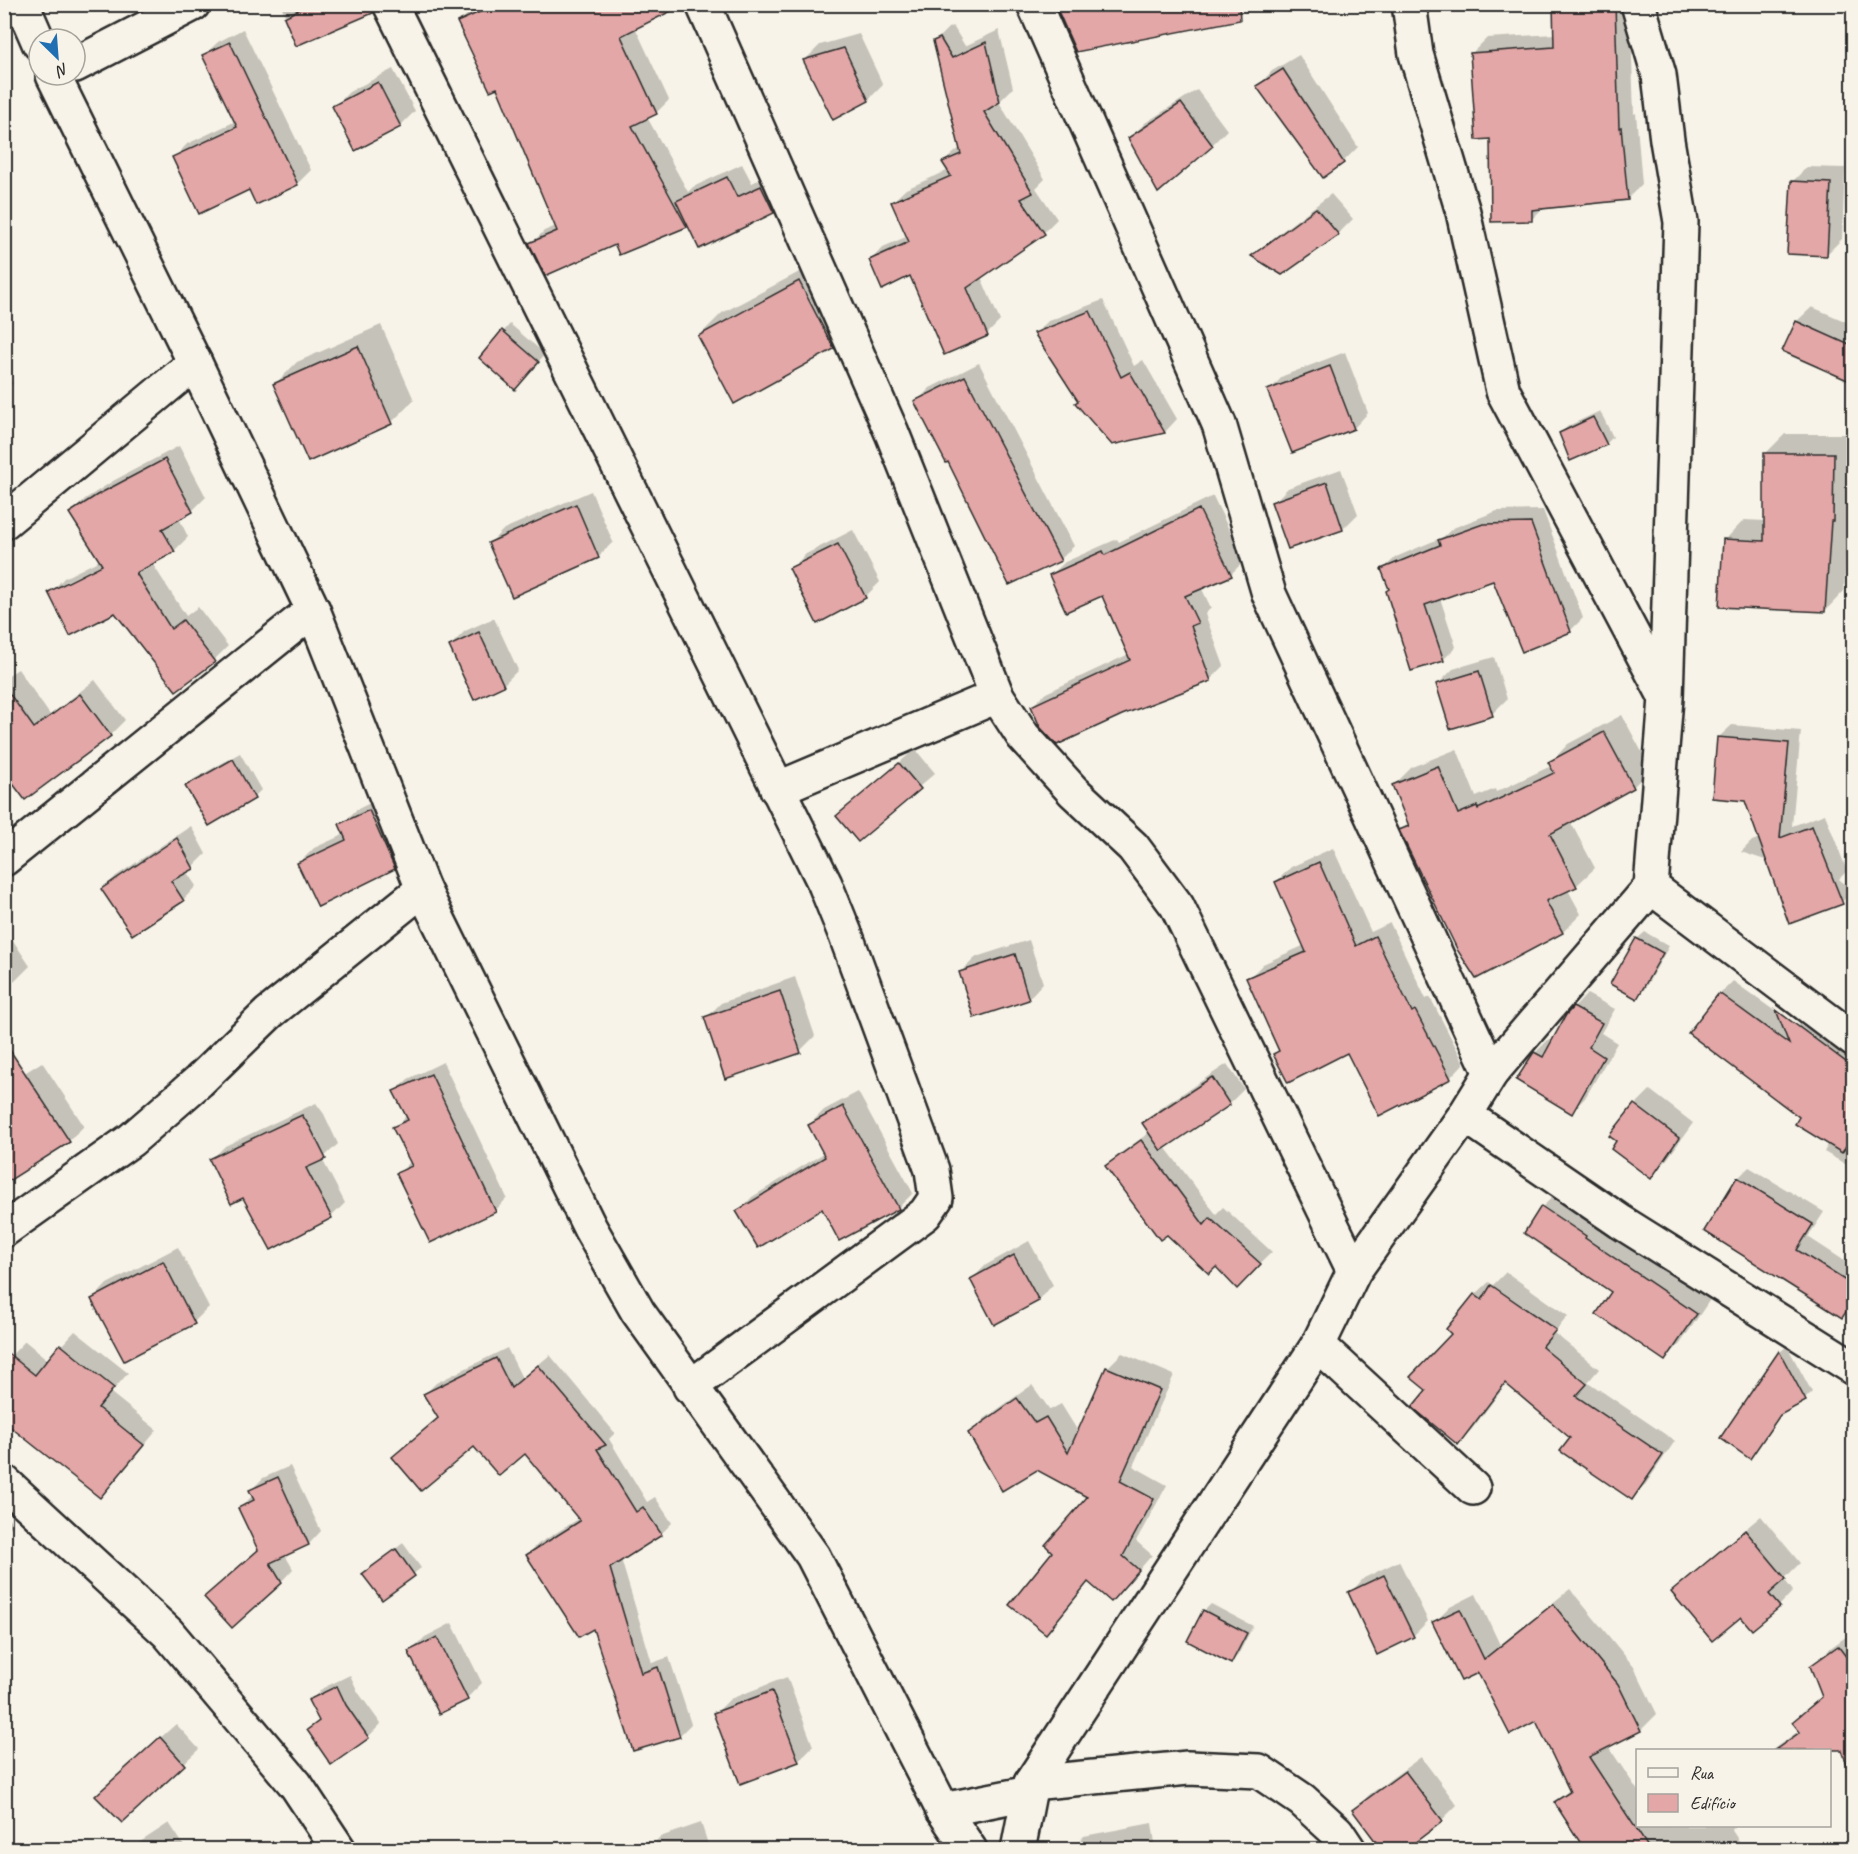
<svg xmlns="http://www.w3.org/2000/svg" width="1858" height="1854" font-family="Caveat,sans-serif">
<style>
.shadow{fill:#0003;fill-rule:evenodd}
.building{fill:#e2a7a6;stroke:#2b2b2b;stroke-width:1.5}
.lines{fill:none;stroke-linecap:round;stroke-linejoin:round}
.minor-casing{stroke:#2b2b2b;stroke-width:38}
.minor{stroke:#f7f3e8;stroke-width:33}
</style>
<rect width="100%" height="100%" fill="#f7f3e8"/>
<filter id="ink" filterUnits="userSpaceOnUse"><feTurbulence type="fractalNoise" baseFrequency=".0167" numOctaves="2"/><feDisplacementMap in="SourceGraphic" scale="12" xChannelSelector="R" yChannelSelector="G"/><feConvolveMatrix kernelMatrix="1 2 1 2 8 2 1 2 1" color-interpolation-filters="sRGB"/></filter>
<g filter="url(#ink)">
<!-- shadow -->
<g class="shadow">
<path d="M114 4H132L115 8Z"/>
<path d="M285 4H352L297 44 282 8Z"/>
<path d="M484 4H665L635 27 669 100 656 113 647 117 688 192 693 187 742 164 752 183 776 172 788 197 773 212 688 223 686 226 616 243 531 244 544 231 556 226 498 86 459 22 472 10Z"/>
<path d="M835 4H849L837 10Z"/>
<path d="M1554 4H1630L1634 114 1636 113 1642 184 1627 199 1543 208 1531 220 1491 137 1472 53 1487 38 1555 34Z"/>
<path d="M953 26 965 46 999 30 1013 88 999 102 1045 179 1036 188 1057 219 1044 232 981 277 1000 321 987 334 911 274 870 261 883 247 908 236 892 202 906 189 949 170 943 162 961 147 935 41 948 28Z"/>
<path d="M243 29 311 170 297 184 256 203 250 188 174 158 187 144 236 121 204 55 218 42Z"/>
<path d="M859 34 883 85 868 100 805 60 820 45Z"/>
<path d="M1299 55 1358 147 1343 162 1258 86 1272 71Z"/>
<path d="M393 69 415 111 400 126 334 107 349 92Z"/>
<path d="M1197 90 1227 130 1212 145 1130 138 1145 123Z"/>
<path d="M1807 167 1845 168 1842 239 1827 254 1792 182Z"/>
<path d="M1331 194 1353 219 1338 234 1282 273 1253 256 1268 242Z"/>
<path d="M822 260 856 325 833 348 735 401 699 336 722 313Z"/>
<path d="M1103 300 1134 366 1143 360 1177 419 1165 432 1113 444 1036 333 1048 321Z"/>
<path d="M1812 307 1854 325V382L1784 350 1797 321Z"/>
<path d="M510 324 545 354 522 381 481 358Z"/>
<path d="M381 325 414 400 392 422 308 460 275 384 297 362Z"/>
<path d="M1345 352 1368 413 1354 428 1269 391 1283 376Z"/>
<path d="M979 363 1074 546 1060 560 949 460 916 402 930 388Z"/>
<path d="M4 374 13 383 4 392Z"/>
<path d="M1600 411 1613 437 1606 444 1561 433 1568 426Z"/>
<path d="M1785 434H1852V500L1849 503 1844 591 1825 611 1725 540 1744 520 1766 521V453Z"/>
<path d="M179 446 206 497 192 511 179 518 188 537 174 551 152 563 186 616 198 607 228 646 214 660 177 689 115 611 50 593 64 578 100 560 71 513 85 499 113 481ZM108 561 109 563 65 585V582Z"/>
<path d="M1341 469 1358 514 1343 529 1289 547 1273 503 1288 488Z"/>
<path d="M591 491 613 542 598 557 489 544 504 529Z"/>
<path d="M1213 496 1244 561 1231 574 1201 587 1211 608 1205 614 1224 666 1210 680 1032 706 1046 693 1129 654 1102 594 1051 575 1065 562 1117 539 1119 542Z"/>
<path d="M1543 510 1583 618 1570 631 1493 579 1440 598 1456 647 1443 660 1390 588 1383 569 1396 557 1443 537 1453 528 1497 511Z"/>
<path d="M853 530 880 582 865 597 791 569 806 554Z"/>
<path d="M494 618 518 670 503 685 450 646 465 631Z"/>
<path d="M1494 657 1507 699 1492 714 1438 684 1453 669Z"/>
<path d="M18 669 50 715 95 680 125 720 110 735 26 798 4 771V678Z"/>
<path d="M1622 715 1651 769 1633 787 1570 821 1595 868 1576 886 1568 890 1581 914 1563 932 1477 977 1401 831 1409 822 1394 785 1412 767 1457 749 1476 797 1495 789 1496 792 1551 766 1550 763 1568 744Z"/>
<path d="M1732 725 1801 731 1792 826 1825 814 1847 871 1839 879 1852 891 1840 904 1768 861 1741 852 1752 841 1760 838 1719 737Z"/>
<path d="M915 749 935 773 858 840 838 816Z"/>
<path d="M240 753 261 790 254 797 209 824 187 786 194 779Z"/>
<path d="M384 796 409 853 394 868 299 863 314 848 345 834 341 825 356 810Z"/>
<path d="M191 826 206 854 193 867 186 871 196 886 183 900 103 889 116 876Z"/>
<path d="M1333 848 1371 932 1390 923 1426 999 1430 997 1464 1063 1450 1078 1347 1051 1275 1054 1280 1049 1248 979 1263 964 1305 945 1276 882 1291 867Z"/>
<path d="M4 927 30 966 15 981 4 988Z"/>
<path d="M1645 932 1669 946 1644 990 1637 997 1612 983 1637 939Z"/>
<path d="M1029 940 1043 983 1029 998 975 1016 961 972 976 957Z"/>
<path d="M795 977 815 1036 800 1051 706 1018 721 1003Z"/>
<path d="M1733 981 1797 1027 1800 1024 1854 1057V1169L1824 1152 1829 1143 1801 1117 1720 994Z"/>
<path d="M1587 994 1615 1009 1601 1033 1617 1043 1585 1098 1571 1112 1518 1080 1535 1053 1549 1039 1553 1042 1574 1008Z"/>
<path d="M42 1062 84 1126 69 1141 4 1086Z"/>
<path d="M443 1062 507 1198 495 1211 398 1174 411 1161 394 1128 407 1115 395 1091 408 1079Z"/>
<path d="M1227 1064 1244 1089 1229 1104 1165 1147 1216 1214 1223 1207 1272 1252 1237 1286 1107 1166 1118 1155 1150 1132 1144 1124 1159 1109Z"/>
<path d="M1650 1090 1693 1123 1665 1162 1650 1177 1618 1140 1611 1136 1635 1105Z"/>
<path d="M858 1092 913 1193 898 1208 822 1206 738 1212 752 1197 824 1153 809 1125 824 1110Z"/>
<path d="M316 1103 324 1114 338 1144 322 1159 345 1203 332 1216 271 1248 244 1196 211 1160 225 1146Z"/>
<path d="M1749 1167 1824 1212 1808 1237 1854 1267V1304L1842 1316 1738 1178Z"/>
<path d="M1557 1193 1711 1298 1680 1344 1665 1359 1613 1291 1542 1207Z"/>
<path d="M1029 1241 1053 1285 1038 1300 971 1280 986 1265Z"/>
<path d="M178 1247 209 1307 194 1322 93 1299 107 1284Z"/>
<path d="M1506 1272 1568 1316 1554 1333 1599 1369 1588 1382 1675 1441 1645 1485 1632 1498 1572 1437 1507 1383 1472 1429 1458 1443 1428 1389 1454 1334 1475 1295 1489 1282 1493 1285Z"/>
<path d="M75 1331 128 1373 111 1393 157 1430 114 1482 100 1496 4 1363 25 1341 48 1360Z"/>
<path d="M1787 1346 1812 1392 1805 1399 1783 1412 1757 1450 1750 1457 1722 1437 1780 1352Z"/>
<path d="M507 1348 522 1378 550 1355 615 1433 609 1439 647 1502 655 1497 672 1523 661 1534 621 1559 652 1663 669 1657 691 1724 680 1735 634 1749 594 1627 527 1555 538 1544 580 1518 525 1452 475 1445 394 1457 440 1417 425 1394 436 1383Z"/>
<path d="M1122 1353 1174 1375 1133 1466 1167 1485 1136 1541 1152 1555 1125 1586 1089 1582 1060 1618 1046 1632 1054 1551 1090 1497 970 1434 984 1419 1032 1385 1050 1410 1061 1404 1079 1433 1108 1367Z"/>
<path d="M290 1466 321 1531 309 1544 285 1555 293 1569 281 1582 259 1549 240 1508 252 1496 251 1490 263 1478Z"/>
<path d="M4 1511 13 1525 4 1533Z"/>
<path d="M1761 1516 1800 1563 1784 1579 1793 1591 1779 1606 1742 1615 1673 1592 1688 1577Z"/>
<path d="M403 1543 421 1568 382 1598 364 1574Z"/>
<path d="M1399 1561 1428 1621 1414 1635 1378 1653 1350 1593 1364 1578Z"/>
<path d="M1570 1589 1634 1667 1657 1714 1641 1730 1608 1746 1638 1791V1826H1736L1731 1829 1745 1850H1612L1556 1802 1570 1789 1537 1719 1479 1671 1434 1623 1450 1607 1476 1594 1500 1645Z"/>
<path d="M1211 1604 1253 1626 1238 1655 1231 1662 1204 1611Z"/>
<path d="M452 1623 482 1683 467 1698 410 1652 425 1637Z"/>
<path d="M1854 1631V1726L1830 1753V1750H1772L1800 1730 1794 1722 1823 1695 1812 1667 1829 1649Z"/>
<path d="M350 1675 358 1692 381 1724 368 1737 309 1730 320 1719 310 1701 323 1688Z"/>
<path d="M787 1677 813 1746 798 1761 715 1714 730 1699Z"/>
<path d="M176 1724 199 1749 122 1821 112 1781Z"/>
<path d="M1421 1757 1457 1805 1442 1820 1354 1810 1369 1795Z"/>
<path d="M169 1823 187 1850H128Z"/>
<path d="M701 1823 710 1850H654L653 1844 660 1837Z"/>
<path d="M1152 1823 1156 1850H1071L1084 1836Z"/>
</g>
<!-- building -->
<g class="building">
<path d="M310 4H372L373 13 296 46 284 17Z"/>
<path d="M498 4H685L621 36 657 114 632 126 687 227 619 255 615 245 545 276 529 243 557 231 497 88 490 91 457 22Z"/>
<path d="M1055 4H1239L1240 20 1076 52Z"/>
<path d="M1553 4H1615L1619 128 1621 127 1628 200 1532 210V221L1491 222 1490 139 1476 140 1470 53 1554 47Z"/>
<path d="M940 38 952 58 986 42 1000 102 984 112 1033 193 1021 199 1045 234 967 288 988 336 944 355 910 276 882 290 869 260 909 242 891 202 951 176 942 162 961 154 933 41Z"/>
<path d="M230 42 298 185 256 205 249 190 199 214 172 157 237 127 202 55Z"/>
<path d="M844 48 869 101 833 120 803 60Z"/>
<path d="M1283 69 1344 163 1323 178 1256 86Z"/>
<path d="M378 82 401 127 355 151 332 106Z"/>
<path d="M1181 103 1213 146 1158 193 1128 138Z"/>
<path d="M727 177 737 197 761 186 774 213 699 249 676 201Z"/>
<path d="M1791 181 1831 183 1827 256 1787 254Z"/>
<path d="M1316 208 1339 235 1282 275 1251 256Z"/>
<path d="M799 281 834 349 734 404 698 336Z"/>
<path d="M1090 311 1121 377 1130 372 1165 433 1112 445 1075 403 1078 401 1034 333Z"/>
<path d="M1796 321 1854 347V383L1782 351Z"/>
<path d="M502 330 539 362 515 390 479 358Z"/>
<path d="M358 346 392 424 308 462 273 384Z"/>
<path d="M1330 366 1354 429 1292 453 1267 390Z"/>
<path d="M965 376 1061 561 1009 585 948 462 946 463 914 401Z"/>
<path d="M1593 417 1607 445 1570 461 1559 433Z"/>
<path d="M1764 453H1834L1833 521H1831L1825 612 1719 607 1723 539 1764 541Z"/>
<path d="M165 459 193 512 162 529 175 552 136 573 171 629 183 620 215 662 176 691 115 613 70 636 48 592 102 565 69 513 97 495Z"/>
<path d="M1327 482 1343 530 1288 549 1271 502Z"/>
<path d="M576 504 599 558 512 597 488 543Z"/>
<path d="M1199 509 1232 576 1185 596 1198 623 1191 626 1211 681 1122 715 1057 745 1040 727 1031 706 1130 660 1102 596 1066 612 1049 575 1103 551 1105 555Z"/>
<path d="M1531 523 1571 632 1522 652 1493 581 1425 605 1444 661 1411 671 1386 591 1389 589 1381 569 1440 545 1438 540 1483 524Z"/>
<path d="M838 544 866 598 817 624 789 568Z"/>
<path d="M479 632 504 686 474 700 449 646Z"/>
<path d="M1479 671 1493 716 1450 729 1436 684Z"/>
<path d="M4 686 34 728 80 694 111 736 25 800 4 772Z"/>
<path d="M1604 732 1634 788 1550 834 1577 887 1546 901 1563 933 1476 979 1458 951 1399 830 1409 826 1392 785 1438 766 1458 814 1477 806 1478 809 1554 773 1548 762Z"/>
<path d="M1717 737 1789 743 1780 838 1812 826 1843 904 1789 924 1745 801 1712 798Z"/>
<path d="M233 759 255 799 209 826 185 786Z"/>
<path d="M899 763 921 789 858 842 836 816Z"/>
<path d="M369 810 395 869 318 907 297 863 346 840 339 824Z"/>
<path d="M177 838 194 869 171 881 184 901 132 935 101 889Z"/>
<path d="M1319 862 1356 946 1375 936 1412 1012 1415 1010 1451 1079 1379 1116 1347 1053 1288 1083 1273 1054 1279 1051 1246 978 1306 952 1275 882Z"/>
<path d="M1636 938 1663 953 1637 999 1610 984Z"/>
<path d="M1015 954 1029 1000 974 1018 959 972Z"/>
<path d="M780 991 801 1053 725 1079 704 1017Z"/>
<path d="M1719 993 1789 1044 1776 1010 1854 1068V1134L1842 1153 1795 1124 1799 1117 1688 1033Z"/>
<path d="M1573 1007 1602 1023 1589 1047 1604 1057 1572 1114 1516 1080 1534 1052 1543 1057 1566 1015Z"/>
<path d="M4 1041 70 1142 4 1184Z"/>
<path d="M431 1074 496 1212 430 1243 396 1173 412 1166 392 1127 408 1120 393 1091Z"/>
<path d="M1212 1077 1230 1105 1161 1151 1142 1123Z"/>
<path d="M1634 1104 1679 1138 1651 1179 1611 1149 1616 1141 1609 1136Z"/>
<path d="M843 1106 899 1209 839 1241 822 1209 758 1248 736 1211 825 1157 808 1125Z"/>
<path d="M302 1115 310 1127 326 1159 306 1168 332 1218 271 1250 243 1198 231 1204 209 1159Z"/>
<path d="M1141 1140 1204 1225 1210 1218 1261 1264 1237 1289 1216 1267 1209 1274 1167 1235 1160 1240 1105 1166Z"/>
<path d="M1737 1177 1813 1224 1797 1250 1854 1286V1300L1842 1318 1704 1231Z"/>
<path d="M1541 1206 1586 1236 1585 1238 1697 1314 1665 1361 1596 1314 1611 1292 1524 1233Z"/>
<path d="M1014 1255 1039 1301 994 1325 970 1279Z"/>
<path d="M163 1261 195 1324 124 1361 91 1299Z"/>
<path d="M1491 1285 1556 1330 1542 1347 1587 1384 1576 1396 1663 1455 1632 1500 1560 1451 1570 1438 1505 1383 1458 1445 1412 1407 1426 1390 1410 1377 1451 1334 1446 1329 1474 1294 1482 1300Z"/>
<path d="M60 1344 114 1388 98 1408 144 1445 100 1498 4 1422V1350L35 1375Z"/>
<path d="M1779 1351 1806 1401 1780 1415 1750 1459 1720 1438Z"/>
<path d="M496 1358 511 1388 538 1365 606 1445 597 1449 636 1512 643 1507 662 1535 610 1568 641 1673 658 1667 680 1737 633 1751 593 1629 579 1637 526 1555 580 1521 525 1454 499 1476 474 1447 421 1491 392 1457 438 1418 423 1394Z"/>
<path d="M1106 1367 1160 1390 1120 1481 1154 1499 1123 1556 1139 1570 1111 1602 1088 1582 1046 1634 1009 1605 1052 1552 1045 1545 1087 1497 1037 1470 1002 1491 968 1433 1017 1398 1035 1423 1046 1417 1068 1453Z"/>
<path d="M278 1477 309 1545 270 1563 282 1583 232 1628 204 1597 258 1550 238 1508 254 1500 249 1490Z"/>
<path d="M1745 1530 1786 1579 1769 1594 1780 1607 1752 1630 1741 1617 1712 1641 1671 1592Z"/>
<path d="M396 1549 415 1576 382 1600 362 1574Z"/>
<path d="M1384 1575 1414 1637 1377 1655 1348 1592Z"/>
<path d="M1553 1604 1618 1684 1641 1731 1589 1757 1650 1850H1585L1554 1802 1570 1792 1536 1721 1510 1735 1478 1673 1461 1681 1432 1622 1460 1609 1484 1659Z"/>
<path d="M1203 1610 1247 1633 1231 1664 1187 1641Z"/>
<path d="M437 1637 468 1700 439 1714 408 1651Z"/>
<path d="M1838 1646 1854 1667V1773H1850L1842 1750H1775L1800 1732 1792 1722 1822 1697 1810 1666Z"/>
<path d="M337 1686 346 1705 369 1738 331 1765 307 1730 319 1721 308 1700Z"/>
<path d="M772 1691 799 1762 740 1784 713 1713Z"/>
<path d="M160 1737 185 1765 122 1823 95 1796Z"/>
<path d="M1405 1771 1443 1821 1405 1850H1382L1352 1810Z"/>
</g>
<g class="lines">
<!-- minor casing -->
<g class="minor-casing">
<g id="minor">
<path d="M22 4 39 43"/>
<path d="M390 4 825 884 846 936 932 1170 936 1198 925 1214 690 1387"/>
<path d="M703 4 892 433 997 696 1023 736 1073 791 1133 847 1177 906 1354 1271"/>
<path d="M1034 4 1219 424 1269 594 1491 1073"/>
<path d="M1409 4 1416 54 1463 212 1503 391 1665 696"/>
<path d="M75 65 193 4"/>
<path d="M53 75 195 363 313 610 423 889 590 1228 638 1312 813 1556 943 1810 970 1850"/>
<path d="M4 522 195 363"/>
<path d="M777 789 997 696"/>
<path d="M4 859 313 610"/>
<path d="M1651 887 1854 1040"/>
<path d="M1465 1115 1621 1222 1854 1368"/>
<path d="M4 1230 131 1140 199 1081 269 1013 423 889"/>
<path d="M1318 1345 1473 1488"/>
<path d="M4 1482 168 1633 296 1785 339 1850"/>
<path d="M1031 1783 1188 1768 1259 1771 1302 1800 1337 1832 1349 1850"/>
<path d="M943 1810 1029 1793"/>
<path d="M1018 1850 1031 1783 1318 1345 1354 1271 1465 1115 1491 1073 1651 887 1666 698 1681 222 1667 140 1659 75 1638 4"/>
</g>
</g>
<!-- minor -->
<use href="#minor" class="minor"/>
</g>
</g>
<!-- margin -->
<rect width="1858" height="1854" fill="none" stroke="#f7f3e8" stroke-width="24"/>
<rect x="12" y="12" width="1834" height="1830" fill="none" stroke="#2b2b2b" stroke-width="2" filter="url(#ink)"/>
<!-- legend -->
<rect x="1636" y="1749" width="195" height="78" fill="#f7f3e8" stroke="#a5a39c" stroke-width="1.5"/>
<rect x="1648" y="1768" width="30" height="9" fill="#f7f3e8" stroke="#a5a39c" stroke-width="1.5"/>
<text x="1690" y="1779" font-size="18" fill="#2b2b2b">Rua</text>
<rect x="1648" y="1794" width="30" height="18" fill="#e2a7a6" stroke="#a5a39c" stroke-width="1.5"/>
<text x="1690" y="1809" font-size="18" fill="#2b2b2b">Edifício</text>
<!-- north arrow -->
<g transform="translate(57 57) rotate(155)"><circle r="28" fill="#f7f3e8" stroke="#a5a39c" stroke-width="1.5"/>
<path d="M0-4.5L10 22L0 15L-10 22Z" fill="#1f6fb2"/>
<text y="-9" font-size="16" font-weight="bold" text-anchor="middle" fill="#2b2b2b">N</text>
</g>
</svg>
